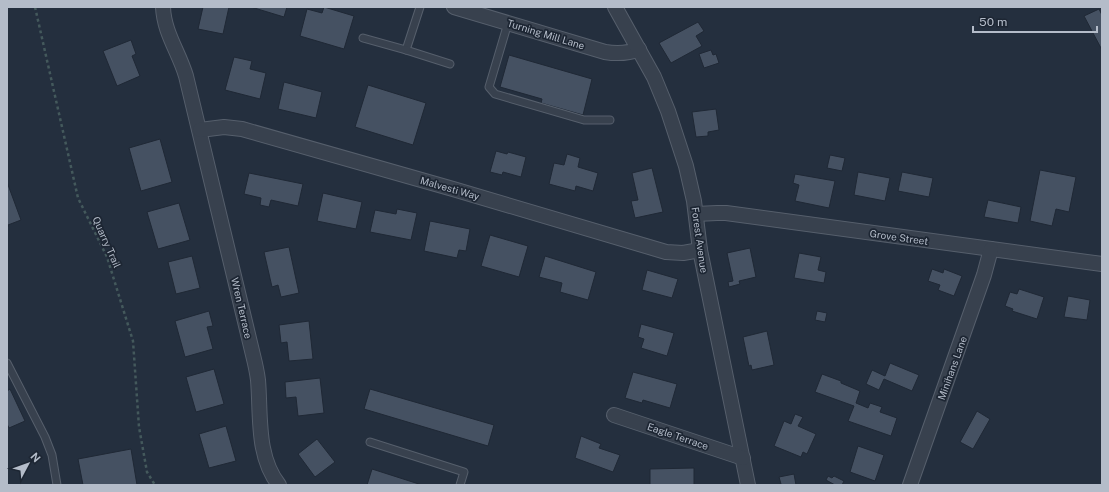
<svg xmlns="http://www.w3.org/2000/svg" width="1109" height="492" font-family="'Public Sans',sans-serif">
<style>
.building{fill:#455162;stroke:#1f2835}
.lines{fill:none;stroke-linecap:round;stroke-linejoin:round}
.service-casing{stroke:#565f6c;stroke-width:9}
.minor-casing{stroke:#565f6c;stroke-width:16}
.path{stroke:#44595c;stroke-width:2.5;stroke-dasharray:3 3;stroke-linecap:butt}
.service{stroke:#38414e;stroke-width:7}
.minor{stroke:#38414e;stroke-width:14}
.labels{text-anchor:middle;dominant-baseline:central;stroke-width:3.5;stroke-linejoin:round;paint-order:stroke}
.street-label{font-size:10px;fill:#b4bcc9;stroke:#1d2633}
</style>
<rect width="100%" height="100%" fill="#242f3e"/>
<!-- building -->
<g class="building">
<path d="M203 7H229L223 34 198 29Z"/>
<path d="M251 7H287L284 17Z"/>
<path d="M324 7 354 16 344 49 300 36 307 9 322 13Z"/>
<path d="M1099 9 1102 15V50L1084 16Z"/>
<path d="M698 22 704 31 696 36 702 46 671 63 659 43Z"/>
<path d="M131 40 136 54 132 56 140 76 117 86 103 51Z"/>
<path d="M711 50 713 55 716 54 719 63 704 68 699 54Z"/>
<path d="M509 55 592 79 583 115 541 103 542 99 500 87Z"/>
<path d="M234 57 252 61 250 69 266 73 260 99 225 90Z"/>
<path d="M284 82 322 92 316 118 278 109Z"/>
<path d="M368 85 426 103 413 145 355 127Z"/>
<path d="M716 109 719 130 708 132V136L696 137 692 112Z"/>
<path d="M160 139 172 182 141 191 129 148Z"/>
<path d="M496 151 507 154 508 152 526 157 521 177 503 172 502 175 490 172Z"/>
<path d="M567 154 580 158 578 167 598 173 593 191 576 186 575 191 549 184 554 163 564 165Z"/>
<path d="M830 155 845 158 842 171 827 168Z"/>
<path d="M652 168 663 212 635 218 631 201 638 200 632 173Z"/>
<path d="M1040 170 1076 177 1069 212 1056 209 1052 226 1030 221Z"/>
<path d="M858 172 890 178 885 201 854 195Z"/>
<path d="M902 172 933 178 929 197 898 191Z"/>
<path d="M249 173 303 184 298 206 271 200 269 207 260 205 261 198 244 194Z"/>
<path d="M795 174 835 181 829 208 795 201 799 185 793 183Z"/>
<path d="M7 182 21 220 8 225V227L7 228Z"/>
<path d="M323 193 362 202 356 229 317 221Z"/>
<path d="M988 200 1021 207 1018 223 984 217Z"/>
<path d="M179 203 190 240 158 249 147 212Z"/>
<path d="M397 209 417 213 411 240 370 232 375 210 396 214Z"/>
<path d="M430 221 470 229 466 251 459 250 457 258 424 251Z"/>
<path d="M490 235 528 246 519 277 481 266Z"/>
<path d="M289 247 299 293 281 297 278 285 272 287 264 252Z"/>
<path d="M750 248 756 277 739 281 740 284 729 287 728 282 733 281 727 253Z"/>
<path d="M799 253 821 257 818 270 826 272 824 283 794 278Z"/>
<path d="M192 256 200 288 176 294 168 262Z"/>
<path d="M545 256 596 272 588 300 560 292 562 283 539 277Z"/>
<path d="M932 269 943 273 944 269 962 276 954 296 938 290 940 285 928 281Z"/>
<path d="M647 270 678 279 672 298 642 290Z"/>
<path d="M1019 289 1044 297 1037 319 1012 311 1013 309 1005 306 1010 292 1017 294Z"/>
<path d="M1068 296 1090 300 1087 320 1064 317Z"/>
<path d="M209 311 213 326 207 327 213 349 185 357 175 321Z"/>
<path d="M817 311 827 313 825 322 815 320Z"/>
<path d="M309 321 313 359 289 361 287 342 281 343 279 325Z"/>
<path d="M641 324 674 333 667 356 641 348 644 339 638 337Z"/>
<path d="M767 331 774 365 752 370 751 365 749 366 743 337Z"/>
<path d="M890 363 919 375 912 391 884 379 879 390 866 384 872 370 885 376Z"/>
<path d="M214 369 224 404 196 412 186 377Z"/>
<path d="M633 372 677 384 670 408 643 400 642 403 625 398Z"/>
<path d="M822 374 841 381V383L860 391 856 403 868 408 870 403 882 407 880 412 897 418 891 436 848 421 854 406 815 392Z"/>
<path d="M320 378 324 413 298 416 296 397 286 398 285 382Z"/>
<path d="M10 389 25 421 9 428 7 424V391Z"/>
<path d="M370 389 494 425 488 446 364 409Z"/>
<path d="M977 411 990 419 973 449 960 442Z"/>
<path d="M795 414 803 417 798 426 816 434 807 454 803 452 801 457 774 446 784 421 791 424Z"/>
<path d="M226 426 236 461 209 468 199 434Z"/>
<path d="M581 436 601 444 599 448 620 455 613 472 575 458Z"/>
<path d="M317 439 335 462 315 477 298 454Z"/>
<path d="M858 446 884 455 875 481 850 472Z"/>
<path d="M131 449 137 485H83L78 459Z"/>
<path d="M694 468V485H650V469Z"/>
<path d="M372 469 422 485H367Z"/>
<path d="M794 474 796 485H777L781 484 779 477Z"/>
<path d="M828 476 832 478 834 476 844 481 842 485H835L826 480Z"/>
</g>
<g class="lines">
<!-- service casing -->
<g class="service-casing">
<g id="service">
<path d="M420 7 406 50 450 64"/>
<path d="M508 23 489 87 495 94 584 120H610"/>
<path d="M363 38 406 50"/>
<path d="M7 363 45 437 52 455 57 485"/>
<path d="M370 442 464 472 460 485"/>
</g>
</g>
<!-- minor casing -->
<g class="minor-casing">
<g id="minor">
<path d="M163 7C164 33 179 52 186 76L253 355C255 363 257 372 258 380 261 415 256 456 279 485"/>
<path d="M454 7 605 52C617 54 627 54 639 49"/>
<path d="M615 7 654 77 668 111 686 166 694 201 700 250 748 485"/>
<path d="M200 130 224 127 242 129 453 189 666 252 683 253 700 250"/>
<path d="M696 214 717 213H726L1102 264"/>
<path d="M614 415 743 458"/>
<path d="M910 485 984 275 991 249"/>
</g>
</g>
<!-- path -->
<path class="path" d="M35 7 78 198 107 257 133 341 139 427 147 472 155 485"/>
<!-- service -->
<use href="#service" class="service"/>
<!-- minor -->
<use href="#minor" class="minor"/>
</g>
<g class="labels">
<!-- street labels -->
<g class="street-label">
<text transform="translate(546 34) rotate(17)">Turning Mill Lane</text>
<text transform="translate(450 188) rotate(16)">Malvesti Way</text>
<text transform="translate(899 237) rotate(8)">Grove Street</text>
<text transform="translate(700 240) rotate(82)">Forest Avenue</text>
<text transform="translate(107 242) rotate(66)">Quarry Trail</text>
<text transform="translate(242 308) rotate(77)">Wren Terrace</text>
<text transform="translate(952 368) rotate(-70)">Minihans Lane</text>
<text transform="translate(678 436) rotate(19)">Eagle Terrace</text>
</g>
</g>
<!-- border -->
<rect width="1109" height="492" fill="none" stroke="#b4bcc9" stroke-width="16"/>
<!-- north arrow -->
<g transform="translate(28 464) rotate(49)" stroke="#1d2633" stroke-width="3" paint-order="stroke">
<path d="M0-3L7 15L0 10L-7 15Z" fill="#b4bcc9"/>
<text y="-6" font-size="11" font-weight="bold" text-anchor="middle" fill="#b4bcc9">N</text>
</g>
<!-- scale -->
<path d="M973 26v6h124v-6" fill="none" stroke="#b4bcc9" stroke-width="2"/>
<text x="979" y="26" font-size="12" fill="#b4bcc9" stroke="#1d2633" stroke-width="3" paint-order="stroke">50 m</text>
</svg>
